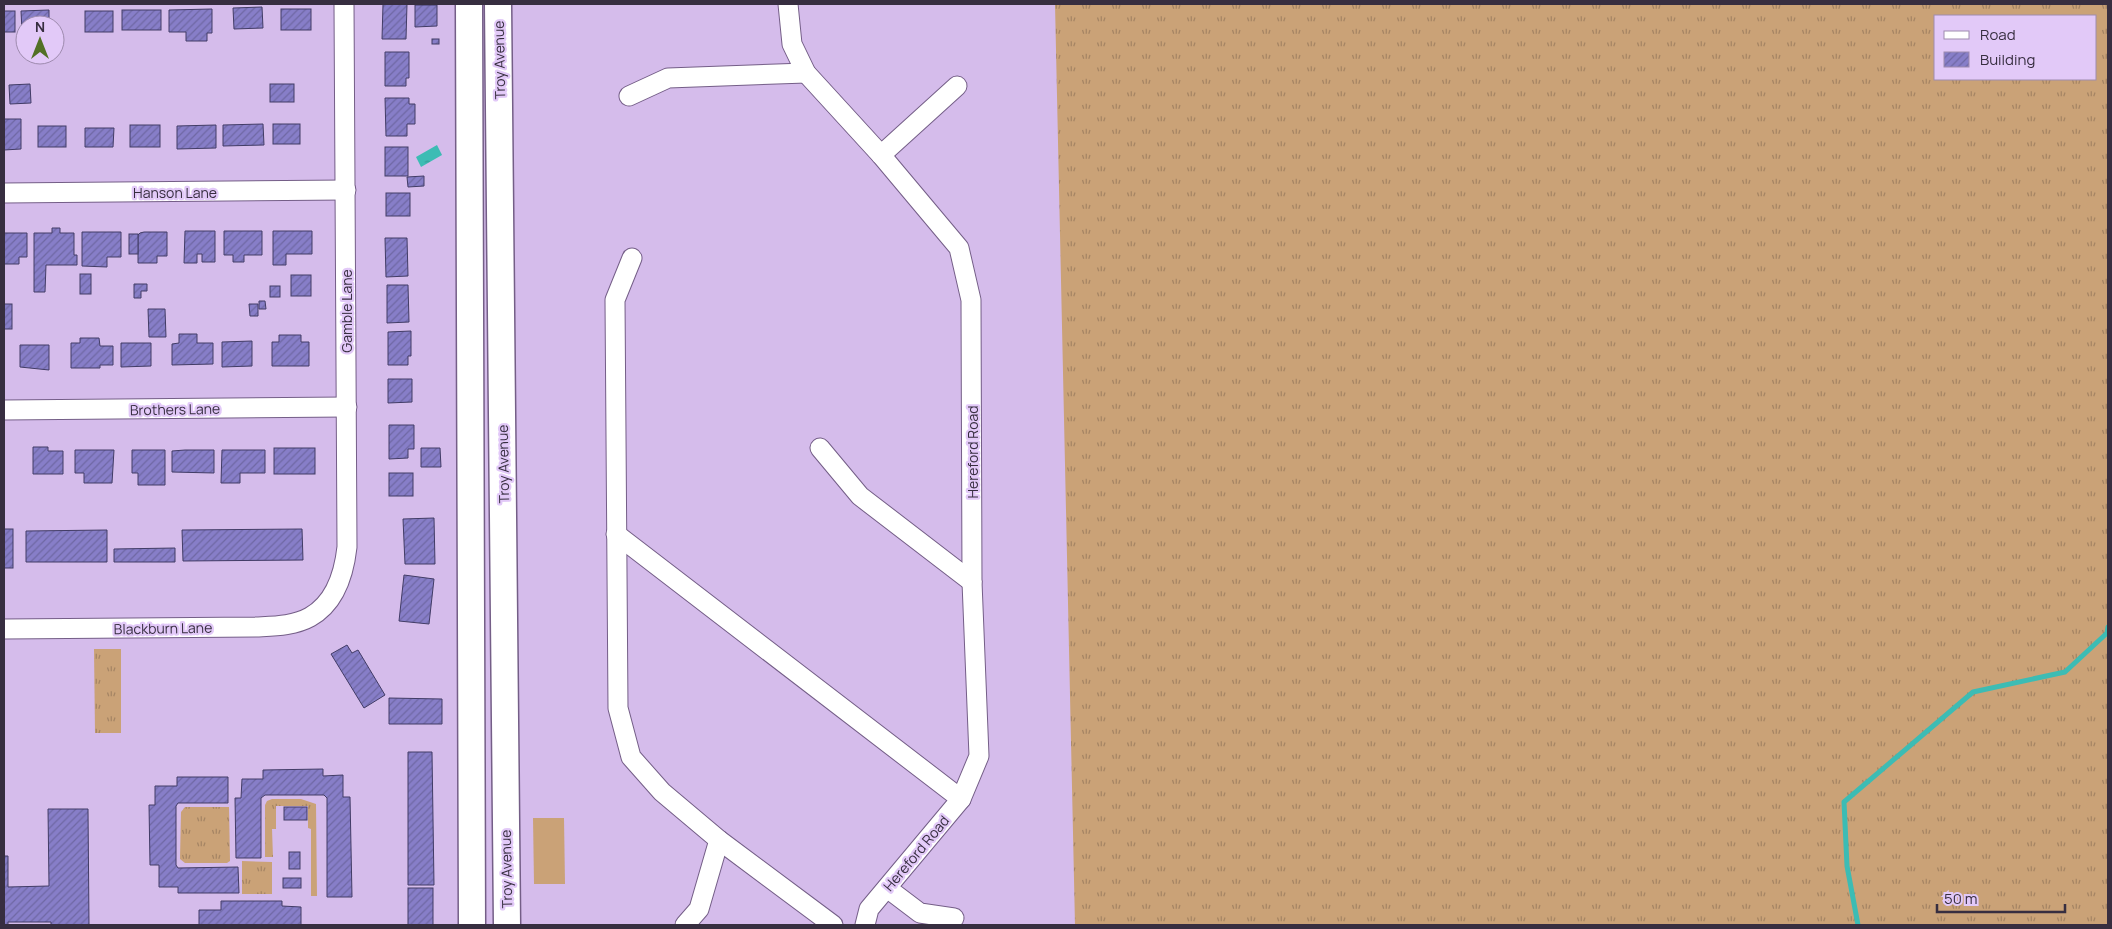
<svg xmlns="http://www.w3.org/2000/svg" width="2112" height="929" font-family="Manrope,sans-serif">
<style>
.grass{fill:url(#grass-tufts);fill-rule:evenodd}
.garden{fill:#caa277}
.water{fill:url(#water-ripples)}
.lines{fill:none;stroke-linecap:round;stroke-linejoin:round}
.stream{stroke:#3cbcb4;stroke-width:5}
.building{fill:url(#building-hatch);stroke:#423c66}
.street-casing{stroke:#745e87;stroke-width:21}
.secondary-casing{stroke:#745e87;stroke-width:29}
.street{stroke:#fff;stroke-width:19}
.secondary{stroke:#fff;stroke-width:26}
.labels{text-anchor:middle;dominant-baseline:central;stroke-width:4.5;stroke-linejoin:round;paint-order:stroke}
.street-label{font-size:14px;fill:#372e40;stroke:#e2c9f8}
</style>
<defs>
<pattern id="grass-tufts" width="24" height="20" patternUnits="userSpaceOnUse" patternTransform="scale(1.25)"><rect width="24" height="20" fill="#caa277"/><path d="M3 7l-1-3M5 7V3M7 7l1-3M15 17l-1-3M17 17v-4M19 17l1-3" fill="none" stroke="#a58463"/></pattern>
<pattern id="water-ripples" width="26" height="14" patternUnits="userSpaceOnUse" patternTransform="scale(1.25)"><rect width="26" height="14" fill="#3cbcb4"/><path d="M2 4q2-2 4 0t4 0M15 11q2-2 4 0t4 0" fill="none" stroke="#339994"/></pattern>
<pattern id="building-hatch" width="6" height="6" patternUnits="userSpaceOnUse" patternTransform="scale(1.25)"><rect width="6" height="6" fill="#877ec8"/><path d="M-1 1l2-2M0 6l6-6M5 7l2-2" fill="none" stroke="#6f68a4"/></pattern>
</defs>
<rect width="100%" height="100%" fill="#d5bceb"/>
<!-- grass -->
<g class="grass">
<path d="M1055 4H2108V925H1075ZM1936 16H2096V79H1936Z"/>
<path d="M94 649H121V733H95Z"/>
<path d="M272 799H301L316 804 317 896H311V829L308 828V806H276V829H272L273 857H265V805L267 801Z"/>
<path d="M185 807H229L230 861 227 863H185L180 859 181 812Z"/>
<path d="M242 861 272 862V894H242Z"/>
</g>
<!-- garden -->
<path class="garden" d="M533 818H564L565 884H534Z"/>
<!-- water -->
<path class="water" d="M437 145 442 155 421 167 416 157Z"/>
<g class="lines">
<!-- stream -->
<path class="stream" d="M1858 925 1847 866 1844 802 1973 692 2065 672 2107 633 2108 627"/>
</g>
<!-- building -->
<g class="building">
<path d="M383 4H407L406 39H382Z"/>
<path d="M415 5H437V26L415 27Z"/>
<path d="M262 7 263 28 234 29 233 8Z"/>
<path d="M212 9V33H207V41H186V32H169V10Z"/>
<rect x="281" y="9" width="30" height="21"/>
<path d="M49 10V25H25V31H22L21 11Z"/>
<rect x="122" y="10" width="39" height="20"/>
<rect x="4" y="11" width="11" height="21"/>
<rect x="85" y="11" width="28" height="21"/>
<rect x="432" y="39" width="7" height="5"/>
<path d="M385 52H409V78H406V86H385Z"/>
<path d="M30 84 31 103 10 104 9 85Z"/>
<rect x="270" y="84" width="24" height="18"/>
<path d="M385 98H409V104H415V124H407V136H386Z"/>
<path d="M4 119H21V149L4 150Z"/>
<path d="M263 124 264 145 223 146V125Z"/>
<rect x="273" y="124" width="27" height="20"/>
<rect x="130" y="125" width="30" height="22"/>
<path d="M216 125V148L177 149V126Z"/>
<rect x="38" y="126" width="28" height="21"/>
<path d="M85 128H114L113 147H85Z"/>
<rect x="385" y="147" width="23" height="29"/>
<path d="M424 176V186L408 187 407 177Z"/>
<rect x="386" y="193" width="24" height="23"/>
<path d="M52 228H60V233H74V255H77V265H46L45 292H34V233H52Z"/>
<path d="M185 231H215V262H202V254H197V263H184Z"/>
<path d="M224 231H262V255H244V262H233V255H224Z"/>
<path d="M273 231H312V254H286V265H273Z"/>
<path d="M82 232H121V257H107V267L82 266Z"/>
<path d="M144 232H167V256H157V263H138V235L140 233Z"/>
<path d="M4 233H27V257H19V264H4Z"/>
<rect x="129" y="234" width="9" height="20"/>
<path d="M385 238H407L408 276 386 277Z"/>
<rect x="80" y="274" width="11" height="20"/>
<rect x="291" y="275" width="20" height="21"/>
<path d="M134 284H147V291H141V298H134Z"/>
<path d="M387 285H408L409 322 387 323Z"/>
<rect x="270" y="286" width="10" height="11"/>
<path d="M259 301H265L266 309H259Z"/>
<rect x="4" y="304" width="8" height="25"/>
<path d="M249 304H258V316H250Z"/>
<path d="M148 309H165L166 337H149Z"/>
<path d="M411 331V356H408V365H388V332Z"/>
<path d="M179 334H197V343H213V364L172 365V344L179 343Z"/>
<path d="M279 335H301V342H309V366H272V342H279Z"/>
<path d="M80 338H99L100 346H113V365H100V368H71V343H80Z"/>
<path d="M252 341V366L222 367V342Z"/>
<path d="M121 343H151V366L121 367Z"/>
<path d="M20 345H49V370L20 367Z"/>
<path d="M388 379H412V402L388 403Z"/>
<path d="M389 425H414V449H408V458L389 459Z"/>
<path d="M33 447H48V451H63V474H33Z"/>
<rect x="274" y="448" width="41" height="26"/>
<path d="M421 448H440L441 467H421Z"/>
<path d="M75 450H114L112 483H84V473H75Z"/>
<path d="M132 450H165V485H138V473H132Z"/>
<path d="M185 450H214V473L172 472V451Z"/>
<path d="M222 450H265V473H240V483H221Z"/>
<rect x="389" y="473" width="24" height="23"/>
<path d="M434 518 435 564H405L403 519Z"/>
<rect x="4" y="529" width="9" height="39"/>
<path d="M302 529 303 560 183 561 182 530Z"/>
<path d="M107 530V562H26V531Z"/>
<path d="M175 548V562H114V549Z"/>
<path d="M404 575 434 579 429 624 399 621Z"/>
<path d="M347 645 352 653 358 650 385 695 364 708 331 654Z"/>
<path d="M389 698 442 699V724H389Z"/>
<path d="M408 752H432L434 885H408Z"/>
<path d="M323 769V776L343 775V797H350L352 897H327V798L324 795H265L261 798V858H236L235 798H241L242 779H263V770Z"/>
<path d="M177 777H228V803H178L176 806V865L178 868 238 867 239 893H178V887H159V865H150L149 805H155V786H177Z"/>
<rect x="284" y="807" width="23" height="13"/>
<path d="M48 809H88L89 925H51V922H8V925H4V856H8V887L49 886Z"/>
<rect x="289" y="852" width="11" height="17"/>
<rect x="283" y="878" width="18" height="10"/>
<rect x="408" y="888" width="25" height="37"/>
<path d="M221 901H282V906L301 907V925H199V910H221Z"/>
</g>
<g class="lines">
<!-- street casing -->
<g class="street-casing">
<g id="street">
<path d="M788 4 792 44 806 73 881 155 959 248 971 300 972 582 979 756 961 799 869 909 865 925"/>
<path d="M629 96 668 78 806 73"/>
<path d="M881 155 957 86"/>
<path d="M4 193 346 190"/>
<path d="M632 258 615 300 618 708 631 757 662 792 719 840 833 925"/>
<path d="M4 410 347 407"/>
<path d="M820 448 860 496 972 582"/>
<path d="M616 534 961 799"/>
<path d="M4 629 256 627C273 626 294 626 310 617 335 603 344 574 347 547L344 4"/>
<path d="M887 888 920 913 954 918"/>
<path d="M685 925 699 909 719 840"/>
</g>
</g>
<!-- secondary casing -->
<g class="secondary-casing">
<g id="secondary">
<path d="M469 4 472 925"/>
<path d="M498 4 507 925"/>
</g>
</g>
<!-- street -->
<use href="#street" class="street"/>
<!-- secondary -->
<use href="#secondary" class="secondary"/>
</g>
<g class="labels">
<!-- street labels -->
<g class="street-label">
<text transform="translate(499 60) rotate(-91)">Troy Avenue</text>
<text x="175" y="192">Hanson Lane</text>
<text transform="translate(346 311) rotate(-90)">Gamble Lane</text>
<text transform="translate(175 409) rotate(-1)">Brothers Lane</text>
<text transform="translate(972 452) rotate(-90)">Hereford Road</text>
<text transform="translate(503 464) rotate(-91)">Troy Avenue</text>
<text transform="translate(163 628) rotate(-1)">Blackburn Lane</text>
<text transform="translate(916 853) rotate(-50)">Hereford Road</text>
<text transform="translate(506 869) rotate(-91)">Troy Avenue</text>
</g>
</g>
<!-- border -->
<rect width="2112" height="929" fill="none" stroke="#372e40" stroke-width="10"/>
<!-- legend -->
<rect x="1934" y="15" width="162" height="65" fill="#e2c9f8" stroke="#9e8bae"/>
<rect x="1944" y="31" width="25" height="8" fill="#ffffff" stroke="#9e8bae"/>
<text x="1980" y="40" font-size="15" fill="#372e40">Road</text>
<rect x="1944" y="52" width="25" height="15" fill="url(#building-hatch)" stroke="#9e8bae"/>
<text x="1980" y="65" font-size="15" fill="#372e40">Building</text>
<!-- north arrow -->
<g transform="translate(40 40)"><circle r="24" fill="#e2c9f8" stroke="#9e8bae"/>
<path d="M0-4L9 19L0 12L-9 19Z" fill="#527026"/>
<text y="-8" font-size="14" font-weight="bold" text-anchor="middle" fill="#372e40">N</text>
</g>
<!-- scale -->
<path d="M1937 904v8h128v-8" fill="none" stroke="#372e40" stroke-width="2.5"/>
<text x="1944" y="904" font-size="15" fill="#372e40" stroke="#e2c9f8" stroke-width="4" paint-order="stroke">50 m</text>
</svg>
